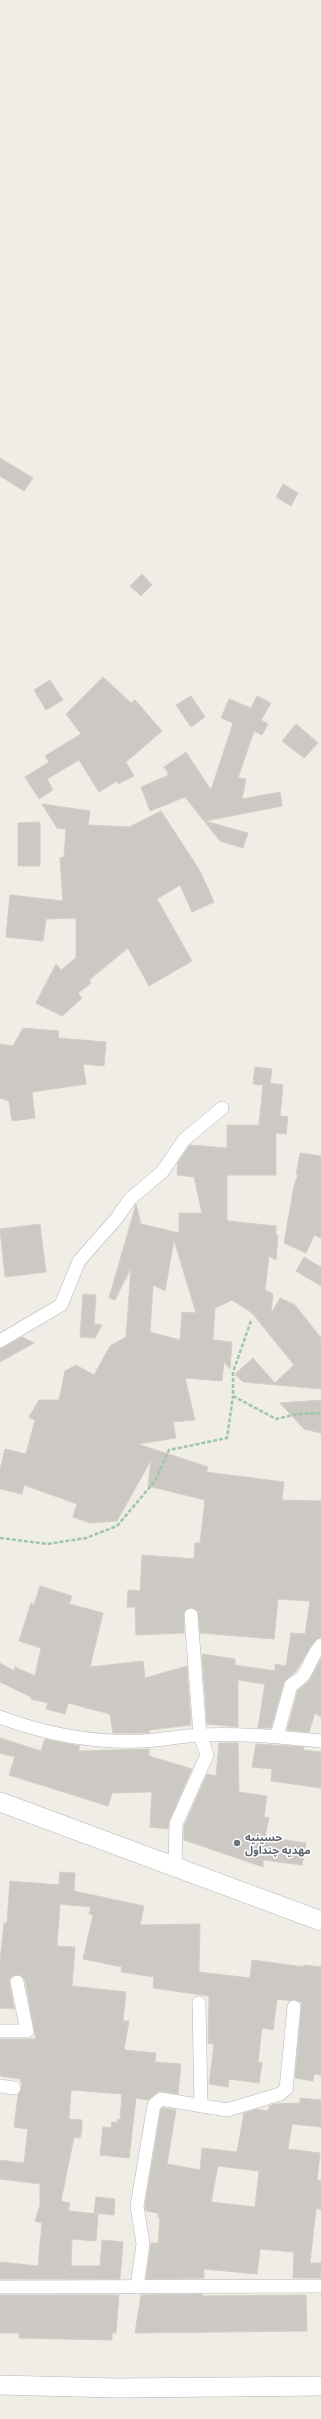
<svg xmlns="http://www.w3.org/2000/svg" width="321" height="2419" font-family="'IBM Plex Sans','Noto Sans Arabic',sans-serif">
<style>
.building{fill:#ccc8c4;stroke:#d4cfc5;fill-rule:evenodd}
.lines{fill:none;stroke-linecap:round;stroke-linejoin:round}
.minor-casing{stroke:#b4b7bb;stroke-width:14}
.secondary-casing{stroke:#b3b6ba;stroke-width:20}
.path{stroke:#9dc7a7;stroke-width:2.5;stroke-dasharray:4 2;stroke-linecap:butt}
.minor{stroke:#fff;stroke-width:13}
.secondary{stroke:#fff;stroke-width:19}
.worship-dot{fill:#6b7280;stroke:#fff;stroke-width:1.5}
.labels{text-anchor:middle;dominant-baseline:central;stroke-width:3;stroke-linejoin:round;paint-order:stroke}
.worship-label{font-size:11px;font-weight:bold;fill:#5b616d;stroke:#fff;text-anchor:start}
</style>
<rect width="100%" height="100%" fill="#f0ede6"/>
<!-- building -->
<g class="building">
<path d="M0 458 33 478 24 491 0 476Z"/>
<path d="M283 484 298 493 291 506 276 497Z"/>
<path d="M142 574 152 585 141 596 130 586Z"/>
<path d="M103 677 131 703 135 700 162 731 126 762 134 776 118 784 117 781 99 792 79 760 47 779 53 790 39 799 25 777 49 762 45 756 81 734 66 714Z"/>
<path d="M50 680 63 700 46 710 34 690Z"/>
<path d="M191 696 205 717 191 727 176 705Z"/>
<path d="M257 696 271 703 261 720 268 724 262 735 254 731 238 778 246 779 242 799 280 792 282 806 205 821 248 833 243 848 220 841 185 797 150 811 141 787 169 775 164 767 186 752 211 790 233 723 221 718 229 699 251 708Z"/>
<path d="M296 724 318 743 304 758 282 741Z"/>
<path d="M42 804 90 811 88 825 129 827 161 811 200 871 214 902 192 912 180 885 157 899 192 961 149 986 128 948 89 980 91 983 78 993 82 998 62 1016 36 1003 56 964 61 970 76 958V918L46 919 43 941 6 937 10 895 63 901 60 858 64 857 66 829 57 828Z"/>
<path d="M40 822V866H18V823Z"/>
<path d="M23 1028 59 1031 58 1038 106 1042 104 1066 83 1064 86 1084 32 1092 35 1118 12 1121 9 1101 0 1098V1044L13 1046Z"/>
<path d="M255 1067 272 1069 270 1083 283 1085 280 1116 288 1117 286 1134 276 1133V1175H227V1219L228 1221 276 1226V1235H278L276 1260 269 1256 265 1290 273 1294 271 1314 280 1298 295 1305 321 1338V1389L243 1382 235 1374 253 1358 275 1383 294 1365 252 1313 232 1300 215 1308 213 1340 232 1342 230 1369 224 1362 222 1381 185 1378 195 1420 173 1422 176 1438 138 1444 208 1467 206 1472 284 1482 282 1500 321 1501V1637L315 1640 296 1671 284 1682 271 1728H258L265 1684 238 1680V1727L207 1724 202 1654 235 1659V1665L275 1671V1664L286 1666 291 1633 305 1634 310 1601 278 1599 274 1639 200 1633 198 1611 191 1607 184 1612V1633L136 1635 135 1607H127L128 1590 140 1591 142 1555 194 1559 195 1543H200L205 1500 148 1486 151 1460 117 1521 90 1523 73 1517 77 1504 24 1485 22 1494 0 1489V1470L5 1449 26 1454 35 1420 29 1417 39 1400H59L65 1371 76 1365 94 1375 110 1346 126 1337 131 1268 115 1300 109 1298 136 1204 141 1224 179 1233V1213H202L194 1177 177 1175 178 1162 190 1145 227 1148V1125H259L263 1085 253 1084ZM174 1240 196 1313 182 1312 180 1340 150 1332 153 1285 165 1291Z"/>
<path d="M300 1153 321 1156V1238L314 1235 306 1253 284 1243 294 1186 298 1175H296Z"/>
<path d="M40 1224 46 1272 5 1277 0 1229Z"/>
<path d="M304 1257 321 1267V1286L296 1271Z"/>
<path d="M83 1294 96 1295 94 1324 102 1325 95 1338 80 1337Z"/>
<path d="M22 1337 34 1343 0 1362V1349Z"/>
<path d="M321 1400V1433L304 1429 280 1403Z"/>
<path d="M40 1586 72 1596 69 1604 103 1613 90 1667 143 1661 145 1678 187 1666 191 1725 149 1730V1733H113L110 1714 68 1703 65 1714 46 1709 48 1703 31 1699V1697L0 1682V1663L14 1671 15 1667 35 1676 41 1648 19 1641 31 1603 34 1605Z"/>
<path d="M321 1659V1717L315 1713 309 1732 287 1730 298 1690 309 1681Z"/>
<path d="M0 1738 41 1751 45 1739 80 1746 78 1751 149 1749V1756L192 1769 169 1821 168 1829 150 1827 152 1792 112 1793 108 1806 9 1775 15 1757 0 1753Z"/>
<path d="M219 1743H238L239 1792 267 1796 264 1817 269 1818 265 1837 306 1843 302 1865 263 1860V1867L184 1840V1826L207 1774 216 1776Z"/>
<path d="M256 1744 304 1747 303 1750 321 1752V1788L271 1781 272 1769 252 1767Z"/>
<path d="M60 1872 75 1873 74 1891 144 1906 140 1925 200 1924 199 1972 250 1978 252 1960 304 1967V1965L321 1967V2075L314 2074 313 2081 295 2078 302 2002 277 1999 273 2030 262 2028 258 2062 262 2063 259 2083 229 2079 228 2087 209 2084 214 2044 208 2043 209 1996 153 1988 154 1977 121 1972 122 1967 83 1959 93 1915 89 1914 91 1907 60 1904 57 1946 75 1947 72 1986 126 1992 123 2021H129L124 2050 156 2053 155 2062 181 2064 178 2094 159 2091 148 2100 136 2098 129 2158 100 2155 103 2127 111 2128 112 2122 117 2123V2119L120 2120 122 2094 71 2090 69 2119 82 2120V2129L80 2138 74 2137 61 2201 70 2203 68 2211 98 2214 96 2241 72 2239 71 2266H100L102 2240 123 2242 120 2279H0V2262L38 2266 42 2223 35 2221 40 2205V2184L0 2179V2160L24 2163 28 2129 14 2127 18 2095 22 2085 20 2079 0 2076V2039H36L25 1980 20 1975 12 1976 9 1980 14 2009 0 2008V1961L4 1923H7L10 1881 59 1885Z"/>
<path d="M300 2098 321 2100V2127L292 2124 288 2149 320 2153 317 2180 321 2181V2209H316L310 2263H321V2278H293L294 2252 260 2249 257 2274 204 2269V2278L146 2279 151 2243H158L160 2218 158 2217V2213L146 2211 145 2206 161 2109 163 2108 176 2110 167 2164 200 2170 202 2148 237 2152 244 2113 257 2109 268 2111 269 2106 275 2104 300 2103ZM218 2166 259 2171 255 2207 211 2202Z"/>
<path d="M96 2197 115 2199 114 2215 94 2213Z"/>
<path d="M202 2294V2296L306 2295 307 2331 135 2333 141 2295Z"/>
<path d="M0 2295H119L116 2333H112V2340L19 2338V2333H0Z"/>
</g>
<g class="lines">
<!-- minor casing -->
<g class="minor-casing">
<g id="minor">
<path d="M0 1341 61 1305 79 1261 116 1219 130 1199 162 1172 184 1140 222 1108"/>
<path d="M0 1717C45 1734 94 1743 143 1741 162 1740 181 1736 200 1735 240 1733 281 1737 321 1741"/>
<path d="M277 1736 291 1685C312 1673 306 1662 321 1645"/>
<path d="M175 1869 176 1824 207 1755 200 1735 191 1615"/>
<path d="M199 2003 201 2106"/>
<path d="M0 2031H27L17 1982"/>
<path d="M0 2086 14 2088"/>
<path d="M0 2287 321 2286"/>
<path d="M137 2287 143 2244 137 2206 154 2105 161 2099 227 2110 280 2094 286 2089 294 2007"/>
</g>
</g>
<!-- secondary casing -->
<g class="secondary-casing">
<g id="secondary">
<path d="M0 1802 321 1921"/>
<path d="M0 2385 115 2388 321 2386"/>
</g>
</g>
<!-- path -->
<g class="path">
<path d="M251 1321 233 1372V1396L276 1419 298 1414 321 1413"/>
<path d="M0 1538 47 1544 86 1538 117 1526 155 1481 169 1450 227 1438 233 1396"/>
</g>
<!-- minor -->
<use href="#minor" class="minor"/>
<!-- secondary -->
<use href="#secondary" class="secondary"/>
</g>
<!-- markers -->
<circle class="worship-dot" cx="237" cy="1843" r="4"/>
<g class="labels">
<!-- worship labels -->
<g class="worship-label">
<text x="245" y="1837">حسینیه<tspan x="245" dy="13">مهدیه چنداول</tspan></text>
</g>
</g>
</svg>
